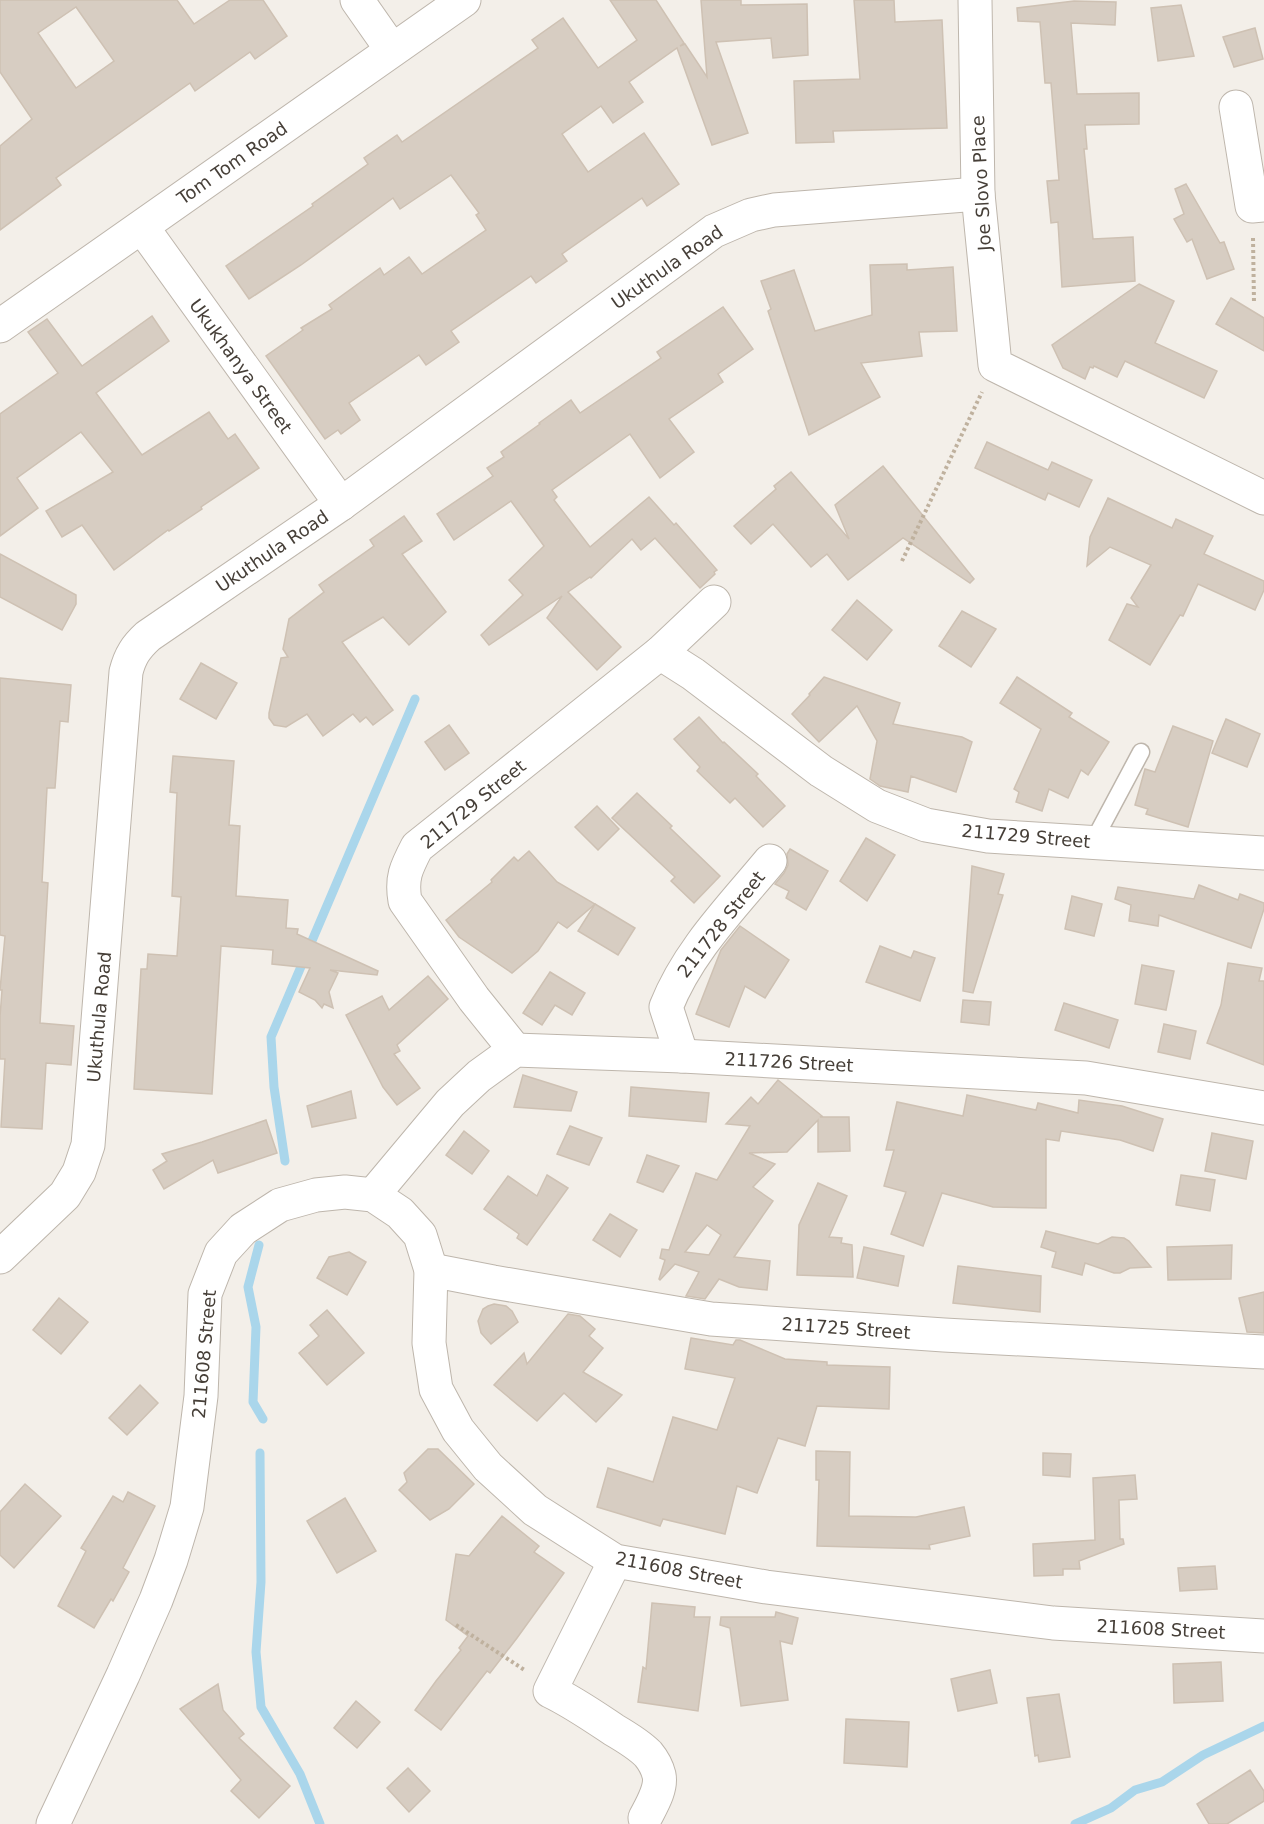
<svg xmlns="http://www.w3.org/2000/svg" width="1264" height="1824" font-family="'DejaVu Sans',sans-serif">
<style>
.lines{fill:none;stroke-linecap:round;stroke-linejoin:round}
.stream{stroke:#aad6eb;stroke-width:9}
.building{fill:#d7cdc2;stroke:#cec1b3;stroke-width:1.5;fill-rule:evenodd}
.lane-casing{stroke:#beb6ac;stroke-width:19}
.street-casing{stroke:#beb6ac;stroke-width:35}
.path{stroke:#bfb19e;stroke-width:4;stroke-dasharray:3 3;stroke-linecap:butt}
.lane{stroke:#fff;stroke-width:16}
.street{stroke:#fff;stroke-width:33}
.labels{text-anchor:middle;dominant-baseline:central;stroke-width:5;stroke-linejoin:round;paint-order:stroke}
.street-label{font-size:18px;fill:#463f38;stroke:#fff}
</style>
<rect width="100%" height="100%" fill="#f3efe9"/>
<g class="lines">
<!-- stream -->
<g class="stream">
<path d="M285 1161 274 1087 271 1037 415 699"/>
<path d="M259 1245 248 1287 256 1327 253 1402 263 1419"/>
<path d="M260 1453 261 1582 256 1652 261 1707 300 1774 320 1824"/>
<path d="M1075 1824 1111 1808 1135 1790 1162 1782 1203 1755 1264 1726"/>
</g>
</g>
<!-- building -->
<g class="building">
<path d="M0 0H177L194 24 230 0H263L287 36 255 59 250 52 195 91 190 83 56 178 61 185 0 230V146L32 119 0 72ZM76 7 114 61 76 88 38 33Z"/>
<path d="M610 0H656L684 43 680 46 685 44 707 77 701 0H741V5L807 4 808 55 773 58 771 38 716 42 748 133 712 145 677 48 629 82 643 102 613 123 601 106 562 134 588 172 644 133 679 184 647 206 642 198 562 254 567 261 536 283 531 276 451 331 459 342 426 365 419 355 349 403 360 420 341 434 338 430 325 439 266 356 303 330 301 328 332 309 329 305 380 268 384 275 409 257 422 274 486 230 476 215 479 213 451 175 400 209 393 198 301 265 249 299 226 266 313 206 312 204 368 164 364 158 397 135 402 142 538 48 532 40 563 18 598 68 637 40Z"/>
<path d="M854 0H894L895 22 942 20 947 128 833 131 834 142 796 143 794 81 860 79Z"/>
<path d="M1074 1 1116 2 1115 25 1071 23 1077 94 1139 93V124L1085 125 1087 149H1084L1093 239 1133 237 1135 281 1062 287 1058 222 1051 223 1047 181 1059 180 1051 83H1045L1040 22 1018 21 1017 8Z"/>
<path d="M1181 5 1194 56 1158 61 1151 8Z"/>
<path d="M1255 28 1263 59 1234 67 1223 37Z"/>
<path d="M1186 184 1220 243 1224 242 1234 269 1207 279 1192 239 1187 242 1174 219 1184 214 1175 189Z"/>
<path d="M907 264V270L953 267 957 331 919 332 922 356 861 363 880 397 809 435 768 311 771 309 761 281 794 270 815 331 872 315 870 265Z"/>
<path d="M1139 284 1174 301 1155 343 1217 371 1204 398 1125 361 1117 377 1094 366 1093 368 1090 367 1085 379 1063 368 1052 345Z"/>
<path d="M1231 298 1264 318V351L1216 324Z"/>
<path d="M723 307 753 349 718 374 723 382 669 419 694 452 660 478 630 434 552 490 557 497 554 500 590 547 649 497 674 525 676 523 717 570 714 572 715 574 700 588 655 538 641 550 632 539 591 578 590 577 568 592 621 647 597 670 547 618 562 596 489 645 481 635 523 595 509 580 544 546 511 501 454 540 437 514 493 476 487 468 504 457 501 452 540 424 539 423 571 400 580 413 661 358 657 352Z"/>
<path d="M152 316 169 341 96 393 142 455 209 412 228 439 235 434 259 468 201 507 202 509 169 531 168 530 114 570 82 525 62 537 46 511 113 472 81 432 17 478 38 508 0 536V414L58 373 28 332 47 319 82 366Z"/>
<path d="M987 442 1048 470 1052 462 1092 480 1079 507 1048 493 1045 500 975 468Z"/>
<path d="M883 466 974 579 970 583 903 538 848 580 827 554 811 567 773 524 751 544 734 526 776 489 774 486 791 472 849 539 835 505Z"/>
<path d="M1108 498 1172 528 1176 519 1213 536 1204 554 1264 581V590L1255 610 1198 584 1183 616 1180 615 1150 665 1109 640 1127 604 1138 607 1131 598 1151 565 1110 547 1087 566 1090 537Z"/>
<path d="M404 516 422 541 402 554 446 612 409 645 383 617 342 642 393 710 373 725 366 717 360 722 353 714 323 736 307 714 286 727 274 725 269 718V713L281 658 288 657 283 649 289 619 324 592 319 585 374 546 370 540Z"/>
<path d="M0 554 76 595V604L62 630 0 597Z"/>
<path d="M857 600 892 630 867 660 832 630Z"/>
<path d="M962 611 996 629 971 667 939 646Z"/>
<path d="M201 663 237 683 216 719 180 699Z"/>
<path d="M824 677 900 703 893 724 962 737 972 742 956 792 911 776 908 792 880 786 870 779 877 741 857 706 819 742 792 714 810 695 809 694Z"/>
<path d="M1017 677 1072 713 1069 717 1109 742 1088 775 1081 770 1068 798 1049 789 1042 811 1016 802 1019 792 1014 789 1041 729 1000 703Z"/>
<path d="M0 678 71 685 68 722 60 721 55 788H47L42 882 48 883 40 1023 74 1026 71 1065 46 1063 42 1129 1 1127 5 1059H0V1017L2 990H0L5 936 0 935Z"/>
<path d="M699 717 723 743 724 742 758 774 756 776 785 806 763 827 735 798 730 803 697 771 700 767 674 739Z"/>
<path d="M1226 719 1260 734 1247 767 1212 753Z"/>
<path d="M449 725 469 753 445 770 425 742Z"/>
<path d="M1173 726 1213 741 1188 827 1146 814 1148 809 1135 805 1145 769 1155 772Z"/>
<path d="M173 756 234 761 229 825 240 826 236 896 288 900 286 928 298 929 297 934 378 971 377 975 330 970 338 973 329 992 333 1008 324 1004 322 1008 315 1000 299 992 310 968 272 964 273 950 221 946 212 1094 134 1089 141 969H147L148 954 177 956 181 897 172 896 177 793 170 792Z"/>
<path d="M637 793 672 826 670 828 720 876 694 903 671 881 675 877 612 818Z"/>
<path d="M597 806 619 829 598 850 575 827Z"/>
<path d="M866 838 895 855 867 901 840 881Z"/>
<path d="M790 849 828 871 806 910 786 898 789 891 775 884 784 873 788 865 787 854Z"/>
<path d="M529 851 557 882 595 904 567 928 558 922 538 951 512 973 459 937 446 920 492 882 491 880 514 857 518 861Z"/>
<path d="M972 866 1004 874 998 894 1003 895 973 993 963 991Z"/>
<path d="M1199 885 1238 900 1240 894 1264 903V909L1251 948 1159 915 1158 926 1129 921 1131 905 1115 899 1118 887 1194 899Z"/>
<path d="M1072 896 1102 904 1094 936 1065 929Z"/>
<path d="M595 904 635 928 618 955 578 931Z"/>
<path d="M740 926 789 960 765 998 745 986 729 1027 696 1014 721 950Z"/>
<path d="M880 946 911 958 914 951 935 958 920 1001 866 982Z"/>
<path d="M1228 963 1262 968 1259 981H1264V1065L1207 1043 1221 1005Z"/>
<path d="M1142 965 1174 971 1166 1010 1135 1004Z"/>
<path d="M550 972 585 993 572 1015 555 1005 542 1025 523 1013Z"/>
<path d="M428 976 448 999 397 1045 400 1051 394 1054 420 1088 397 1105 383 1087 346 1015 382 996 389 1010Z"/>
<path d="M963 1000 991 1002 989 1025 961 1022Z"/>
<path d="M1064 1003 1118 1020 1109 1048 1055 1030Z"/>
<path d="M1164 1024 1196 1031 1190 1059 1158 1052Z"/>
<path d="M523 1075 577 1092 571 1111 514 1107Z"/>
<path d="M778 1080 822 1116 820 1117H849L850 1151 818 1152V1120L787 1152 749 1153 775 1164 753 1187 773 1201 734 1257 770 1261 767 1290 739 1287 719 1279 705 1299 686 1296 699 1272 675 1264 660 1280 659 1279 665 1260 660 1258 662 1249 669 1250 696 1173 717 1180 750 1126 726 1124 751 1097 758 1104ZM707 1225 721 1235 709 1255 685 1252Z"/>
<path d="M631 1087 709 1093 706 1122 629 1116Z"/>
<path d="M351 1091 356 1118 312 1127 307 1106Z"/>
<path d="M967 1095 1036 1110 1038 1103 1078 1113 1079 1100 1122 1106 1163 1119 1153 1151 1120 1140 1061 1131 1059 1141 1046 1139V1208L993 1207 942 1193 923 1246 891 1234 906 1192 884 1186 894 1150H886L897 1102 963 1116Z"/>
<path d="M266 1120 277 1153 218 1173 213 1160 164 1189 153 1170 167 1161 162 1154 202 1142Z"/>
<path d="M570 1126 602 1138 589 1165 557 1154Z"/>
<path d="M464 1131 489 1151 472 1174 446 1155Z"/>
<path d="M1212 1133 1253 1141 1246 1179 1205 1171Z"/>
<path d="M647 1155 679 1166 663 1192 637 1182Z"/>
<path d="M547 1175 568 1188 527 1245 517 1238 519 1234 484 1209 508 1176 537 1196Z"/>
<path d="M1181 1175 1215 1180 1210 1211 1176 1205Z"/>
<path d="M818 1183 847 1196 829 1237 842 1238 841 1243 852 1245 853 1277 797 1275 799 1225Z"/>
<path d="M610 1214 637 1230 620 1257 593 1240Z"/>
<path d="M1046 1231 1098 1244 1112 1237 1124 1238 1129 1241 1151 1267 1130 1268 1120 1273H1114L1085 1263 1082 1275 1052 1267 1056 1252 1041 1247Z"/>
<path d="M1232 1245 1231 1279 1168 1280 1167 1247Z"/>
<path d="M864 1247 904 1256 898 1286 857 1278Z"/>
<path d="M349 1252 366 1262 347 1295 317 1278 329 1257Z"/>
<path d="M958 1266 1041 1276 1040 1312 953 1303Z"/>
<path d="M1264 1292V1333L1247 1332 1239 1298Z"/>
<path d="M59 1298 88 1322 61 1354 33 1330Z"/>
<path d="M494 1304 506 1306 512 1311 518 1322 491 1344 481 1333 478 1321 483 1309 488 1306Z"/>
<path d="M327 1310 364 1353 327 1385 299 1353 319 1336 310 1325Z"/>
<path d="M568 1314 580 1316 595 1329 589 1336 603 1348 583 1372 622 1395 596 1422 564 1393 537 1421 494 1385 524 1353 527 1364Z"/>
<path d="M691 1338 733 1345 736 1340H740L785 1359 827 1362V1365L890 1367 889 1409 817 1406 805 1446 778 1438 757 1493 737 1486 725 1534 663 1519 660 1526 597 1507 608 1468 653 1482 673 1417 717 1430 735 1378 685 1369Z"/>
<path d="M140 1385 158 1403 127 1435 109 1418Z"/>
<path d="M428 1449H438L474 1484 449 1509 430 1520 399 1490 407 1482 404 1473Z"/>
<path d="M816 1451 850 1452 849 1516 916 1517 964 1507 970 1536 929 1545 930 1549 817 1546 819 1480H816Z"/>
<path d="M1043 1453 1071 1454 1070 1477 1043 1475Z"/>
<path d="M1135 1475 1137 1499 1119 1500 1120 1539H1123L1124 1544 1079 1561 1080 1569H1063V1575L1034 1576 1033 1544 1095 1540 1093 1478Z"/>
<path d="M25 1484 61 1516 14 1568 0 1555V1512Z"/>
<path d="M128 1492 155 1506 123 1568 129 1572 113 1601 111 1599 94 1628 58 1606 86 1551 81 1548 113 1496 123 1502Z"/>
<path d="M345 1498 376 1551 337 1573 307 1521Z"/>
<path d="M502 1516 539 1546 534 1552 564 1573 517 1638 490 1673 487 1671 441 1730 415 1710 436 1681 461 1650 459 1648 468 1636 446 1620 456 1554 469 1556Z"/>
<path d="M1215 1566 1217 1589 1180 1591 1178 1568Z"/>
<path d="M652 1603 695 1607 694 1617H710L698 1711 638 1702 643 1667 646 1669Z"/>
<path d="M776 1612 798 1618 792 1644 780 1641 788 1700 741 1706 730 1628 720 1625 721 1617H775Z"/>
<path d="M1221 1662 1223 1701 1174 1703 1173 1664Z"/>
<path d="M990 1670 997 1703 958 1711 951 1679Z"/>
<path d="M218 1684 223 1710 244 1734 239 1738 290 1786 259 1818 231 1791 241 1780 180 1709Z"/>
<path d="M1059 1694 1070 1757 1039 1762 1038 1755 1035 1756 1027 1698Z"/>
<path d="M356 1701 380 1722 357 1748 334 1728Z"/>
<path d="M846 1719 909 1722 907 1767 844 1763Z"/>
<path d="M408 1768 430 1791 409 1812 387 1788Z"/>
<path d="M1250 1770 1264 1791V1801L1227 1824H1209L1197 1804Z"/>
</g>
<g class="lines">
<!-- lane casing -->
<g class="lane-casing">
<path id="lane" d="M1093 842 1141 752"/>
</g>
<!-- street casing -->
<g class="street-casing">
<g id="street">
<path d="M357 0 392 50"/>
<path d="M975 0 978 194 995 365 1264 498"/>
<path d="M1236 107 1252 206 1264 205"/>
<path d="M142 227 341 504"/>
<path d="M0 326 464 0"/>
<path d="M660 653 693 674 821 771 877 806 926 825 988 836 1264 853"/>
<path d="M515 1050 474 999 405 901C401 878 406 868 417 847L660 653 714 602"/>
<path d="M682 1056 666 1007C688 951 732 907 770 861"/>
<path d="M373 1195 450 1103 479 1076 515 1050 682 1056 1086 1078 1264 1108"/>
<path d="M0 1257 65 1195 79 1172 88 1145 126 672C130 656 136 647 148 636L341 504 714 231 751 215 774 210 978 194"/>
<path d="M431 1270 493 1282 711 1319 944 1335 1264 1352"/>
<path d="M615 1561 550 1691C573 1702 593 1716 614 1730 626 1737 638 1744 648 1754 653 1760 657 1767 659 1775 662 1789 651 1806 645 1818"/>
<path d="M53 1824 123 1675 156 1600 171 1560 187 1507 201 1396 205 1294 221 1253 243 1229 280 1205 316 1195 345 1192 373 1195 400 1213 420 1235 431 1270 429 1343 436 1389 458 1430 488 1467 535 1510 615 1561 766 1587 1053 1623 1264 1636"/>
</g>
</g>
<!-- path -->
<g class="path">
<path d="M1253 238 1254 303"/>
<path d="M902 561 982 392"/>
<path d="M456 1625 526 1671"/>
</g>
<!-- lane -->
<use href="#lane" class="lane"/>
<!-- street -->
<use href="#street" class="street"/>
</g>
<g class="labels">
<!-- street labels -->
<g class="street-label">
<text transform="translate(232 163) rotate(-35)">Tom Tom Road</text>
<text transform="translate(981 183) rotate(-93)">Joe Slovo Place</text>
<text transform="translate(667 267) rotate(-35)">Ukuthula Road</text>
<text transform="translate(241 366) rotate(54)">Ukukhanya Street</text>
<text transform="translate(272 551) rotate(-34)">Ukuthula Road</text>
<text transform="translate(473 804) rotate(-39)">211729 Street</text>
<text transform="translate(1026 836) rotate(5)">211729 Street</text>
<text transform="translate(721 924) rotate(-52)">211728 Street</text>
<text transform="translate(99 1017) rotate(-85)">Ukuthula Road</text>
<text transform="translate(789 1062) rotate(3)">211726 Street</text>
<text transform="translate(846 1328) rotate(4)">211725 Street</text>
<text transform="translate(204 1354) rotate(-85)">211608 Street</text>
<text transform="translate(679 1570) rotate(11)">211608 Street</text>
<text transform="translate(1161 1629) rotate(3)">211608 Street</text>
</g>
</g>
</svg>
